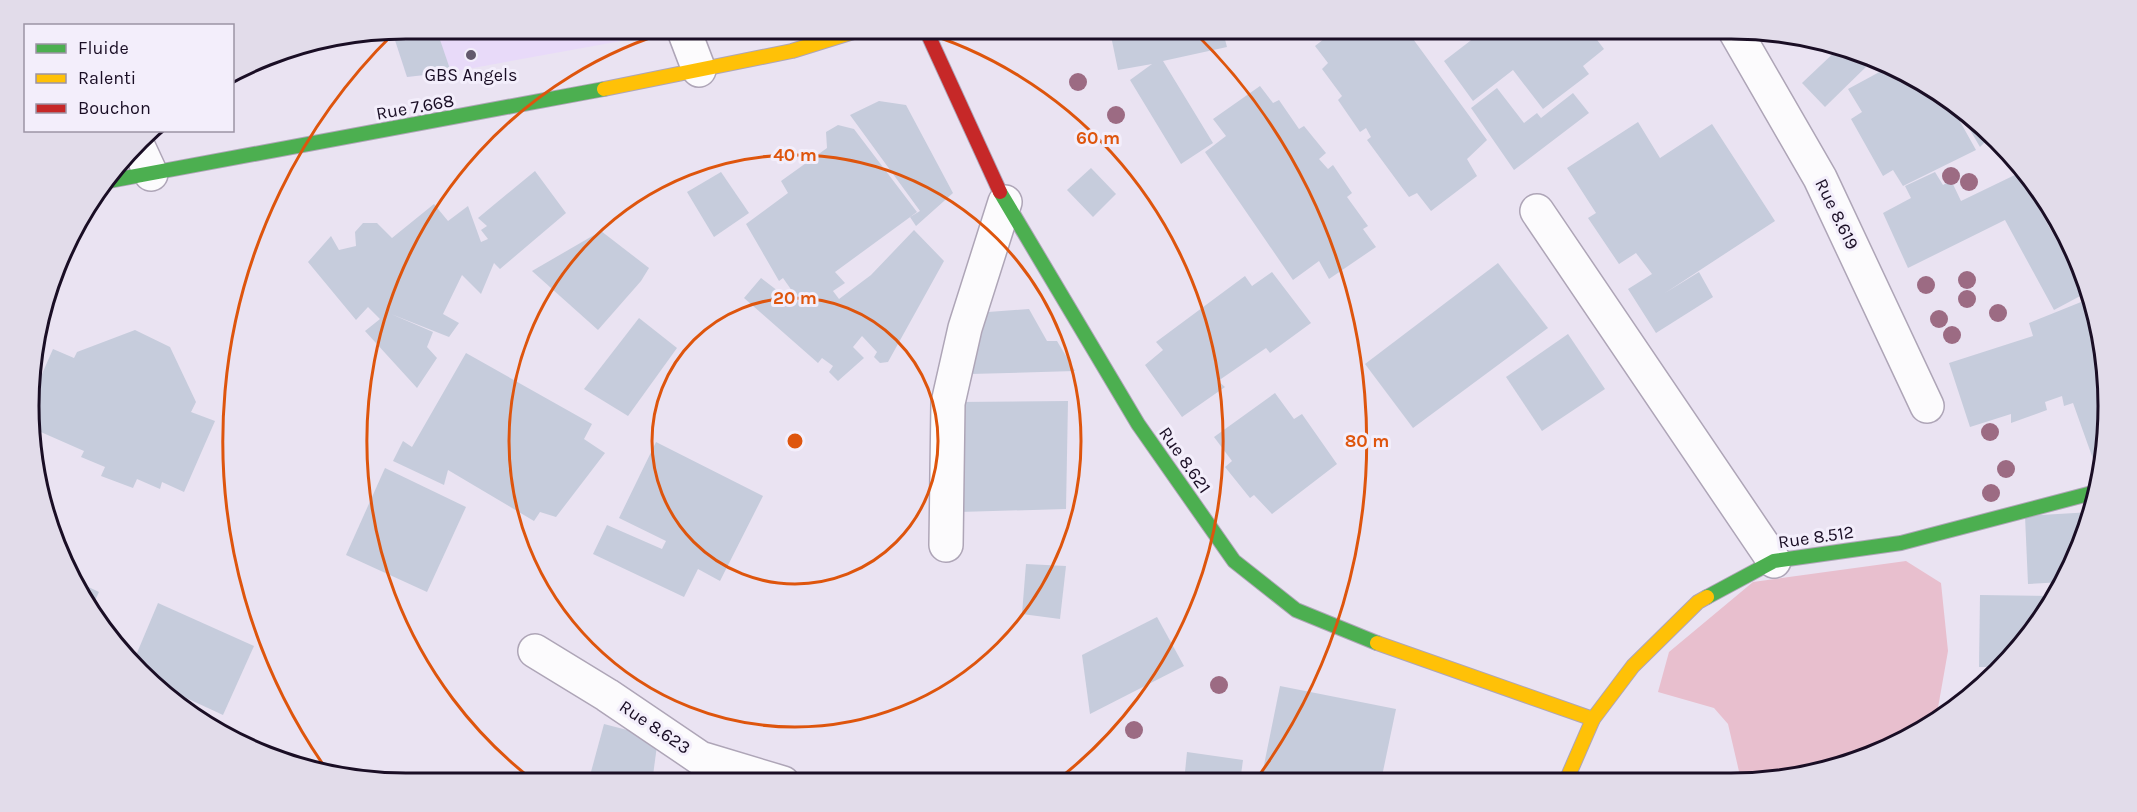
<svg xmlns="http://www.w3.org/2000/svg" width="2137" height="812" font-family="Karla,sans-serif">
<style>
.built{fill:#e8daf9}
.green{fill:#e8bfce}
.building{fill:#c6ccdc}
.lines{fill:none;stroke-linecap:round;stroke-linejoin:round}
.street-casing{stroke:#aea5b7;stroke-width:36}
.fast-casing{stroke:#aea5b7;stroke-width:16}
.slow-casing{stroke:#aea5b7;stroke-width:16}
.jam-casing{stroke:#aea5b7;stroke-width:16}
.street{stroke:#fcfbfd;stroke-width:33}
.fast{stroke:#4caf50;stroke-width:14}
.slow{stroke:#ffc107;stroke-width:14}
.jam{stroke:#c62828;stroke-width:14}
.tree{fill:#9c6b83}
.ring{fill:none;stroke:#de550d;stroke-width:3}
.poi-dot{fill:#63596d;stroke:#f3eefb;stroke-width:2}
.labels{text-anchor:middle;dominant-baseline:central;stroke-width:6;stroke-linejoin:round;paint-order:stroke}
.poi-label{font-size:18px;fill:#1a0e25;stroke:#f3eefb}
.street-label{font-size:18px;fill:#1a0e25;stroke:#f3eefb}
.rim{fill:none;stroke:#1a0e25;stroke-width:3}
.centre{fill:#de550d;stroke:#f3eefb;stroke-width:3}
.ring-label{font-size:18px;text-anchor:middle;font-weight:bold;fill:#de550d;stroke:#f3eefb;stroke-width:6;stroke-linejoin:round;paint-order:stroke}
</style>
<rect width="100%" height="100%" fill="#eae3f2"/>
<!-- built -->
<path class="built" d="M406 28H628L632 39 451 72 407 77 392 31Z"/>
<!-- green -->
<path class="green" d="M1906 561 1941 583 1948 651 1936 719 1898 745 1781 780H1741L1728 724 1714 708 1658 692 1669 652 1753 582Z"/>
<!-- building -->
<g class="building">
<path d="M406 28H436L451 72 407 77 392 31Z"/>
<path d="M1140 28H1222L1227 47 1163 61 1213 143 1181 164 1130 80 1152 64 1118 70 1111 36Z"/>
<path d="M1338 28H1371L1373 31 1376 28H1405L1487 140 1467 159 1477 176 1431 211 1417 193 1409 197 1367 140 1371 137 1366 128 1360 132 1338 100 1342 96 1322 69 1328 63 1315 46Z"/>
<path d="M1487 28H1588L1604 49 1583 66 1589 74 1543 109 1513 70 1473 101 1444 61Z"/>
<path d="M1840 47 1871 62 1825 107 1802 83Z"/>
<path d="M1885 69 1948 100 1976 150 1903 186 1893 170 1883 176 1851 119 1862 112 1848 89Z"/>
<path d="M1260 86 1273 103 1279 100 1299 129 1304 126 1326 153 1319 159 1328 169 1333 165 1352 193 1347 197 1368 226 1363 229 1376 247 1329 279 1319 261 1293 280 1205 152 1226 136 1213 119Z"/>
<path d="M1497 88 1524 123 1537 113 1541 118 1573 93 1589 113 1514 170 1471 108Z"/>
<path d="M879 101 906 105 953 193 916 226 910 217 920 211 850 115Z"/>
<path d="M1955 104 1961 107 1989 138 1980 147Z"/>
<path d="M1638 122 1660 158 1712 124 1775 221 1665 293 1699 272 1713 297 1656 333 1628 289 1652 274 1636 253 1619 264 1588 218 1596 213 1567 168Z"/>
<path d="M838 125 854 129 917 212 835 272 845 283 833 291 839 299 871 275 914 230 944 261 888 362 880 363 874 357 877 352 862 336 853 347 864 358 838 381 829 372 833 366 822 358 818 363 744 298 761 278 791 301 797 298 783 278 779 281 746 224 788 193 781 181 827 148 826 132Z"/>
<path d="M1091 168 1116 194 1093 217 1067 190Z"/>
<path d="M535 171 566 213 500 269 494 263 481 294 462 275 443 314 459 323 449 337 391 314 433 332 427 347 437 358 417 388 365 331 380 319 368 307 356 320 308 262 331 236 339 250 356 246 355 232 363 223H377L392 238 434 204 448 221 468 206 481 242 488 239 481 230 487 226 478 218Z"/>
<path d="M721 172 749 213 714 237 687 192Z"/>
<path d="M1935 172 1943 185 1951 180 1961 201 2019 173 2080 282 2084 294 2054 310 2005 220 1908 268 1883 213 1911 198 1905 186Z"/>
<path d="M2029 184 2058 218 2073 261H2072Z"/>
<path d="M601 231 649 268 641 281 598 330 532 271Z"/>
<path d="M1498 263 1548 328 1413 428 1365 364Z"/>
<path d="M1272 272 1311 323 1270 353 1266 348 1218 381 1225 387 1182 417 1145 365 1163 350 1156 342 1245 276 1252 286Z"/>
<path d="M2086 300 2105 357 2098 473 2073 403 2064 406 2062 396 2045 402 2047 410 2011 423V414L1970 427 1949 363 2033 336 2029 323Z"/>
<path d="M1029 309 1047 341H1057L1075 371 970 374 988 312Z"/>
<path d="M639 318 677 348 628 416 584 389Z"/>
<path d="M135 330 170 347 196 402 191 412 215 421 184 492 162 482 160 489 137 479 133 488 101 476 105 467 81 457 84 451 34 429 32 372 42 374 53 349 74 358 77 352Z"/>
<path d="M1568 334 1605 389 1542 431 1506 377Z"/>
<path d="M466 353 592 424 584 439 605 453 556 517 540 512 534 521 448 470 444 485 393 461 403 441 412 447Z"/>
<path d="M1275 393 1294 419 1302 414 1337 464 1272 514 1254 495 1250 498 1225 467 1232 461 1214 437Z"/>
<path d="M1068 401 1066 509 959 512 956 402Z"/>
<path d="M656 442 763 496 720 581 698 569 684 597 593 554 607 525 662 549 666 541 619 518Z"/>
<path d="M385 468 466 507 427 592 346 555Z"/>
<path d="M2092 512 2063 582 2028 584 2025 516Z"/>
<path d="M1026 564 1066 566 1060 619 1022 614Z"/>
<path d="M78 582 99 592 90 611Z"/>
<path d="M1980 595 2057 596 1999 667H1979Z"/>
<path d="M158 603 254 646 223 715 156 684 134 660Z"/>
<path d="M1157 617 1184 666 1090 714 1082 655Z"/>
<path d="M1280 686 1396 709 1381 781H1293L1262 775Z"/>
<path d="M604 724 658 738 652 783H588Z"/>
<path d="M1187 752 1243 760 1240 782H1184Z"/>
</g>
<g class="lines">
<!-- street casing -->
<g class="street-casing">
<g id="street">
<path d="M683 28 699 70"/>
<path d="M1734 29 1820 178 1927 406"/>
<path d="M138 146 151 174"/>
<path d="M1537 211 1774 561"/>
<path d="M946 545 948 403 965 328 1005 202"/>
<path d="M535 651 607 695 700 758 783 783"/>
</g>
</g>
<!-- fast casing -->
<g class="fast-casing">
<g id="fast">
<path d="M109 181 604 89"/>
<path d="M1000 192 1138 424 1234 561 1296 610 1377 643"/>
<path d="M1707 597 1774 561 1901 543 2096 492"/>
</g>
</g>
<!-- slow casing -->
<g class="slow-casing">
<g id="slow">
<path d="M604 89 792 51 866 28"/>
<path d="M1377 643 1593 719"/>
<path d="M1566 781 1593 719 1633 666 1698 602 1707 597"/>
</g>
</g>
<!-- jam casing -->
<g class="jam-casing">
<path id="jam" d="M925 28 1000 192"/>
</g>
<!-- street -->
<use href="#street" class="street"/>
<!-- fast -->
<use href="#fast" class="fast"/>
<!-- slow -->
<use href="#slow" class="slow"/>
<!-- jam -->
<use href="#jam" class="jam"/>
</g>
<!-- trees -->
<g class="tree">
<circle cx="1078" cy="82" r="9"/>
<circle cx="1116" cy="115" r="9"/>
<circle cx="1951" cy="176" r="9"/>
<circle cx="1969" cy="182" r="9"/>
<circle cx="1967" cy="280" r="9"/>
<circle cx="1926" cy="285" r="9"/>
<circle cx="1967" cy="299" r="9"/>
<circle cx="1998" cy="313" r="9"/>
<circle cx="1939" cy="319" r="9"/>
<circle cx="1952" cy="335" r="9"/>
<circle cx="1990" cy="432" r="9"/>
<circle cx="2006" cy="469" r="9"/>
<circle cx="1991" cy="493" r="9"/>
<circle cx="1219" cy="685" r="9"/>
<circle cx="1134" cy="730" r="9"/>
</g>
<!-- distance rings -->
<g class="ring">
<circle cx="795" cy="441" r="143"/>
<circle cx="795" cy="441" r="286"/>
<path d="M534 781A429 429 0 0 1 677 29M913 29A429 429 0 0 1 1056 781"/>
<path d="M329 773A572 572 0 0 1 394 33M1192 30A572 572 0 0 1 1255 781"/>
</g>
<!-- markers -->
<circle class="poi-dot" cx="471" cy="55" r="6"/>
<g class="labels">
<!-- poi labels -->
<g class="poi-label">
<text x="471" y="75">GBS Angels</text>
</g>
<!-- street labels -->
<g class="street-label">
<text transform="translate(415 107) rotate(-10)">Rue 7.668</text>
<text transform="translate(1837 214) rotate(64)">Rue 8.619</text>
<text transform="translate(1185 460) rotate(55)">Rue 8.621</text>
<text transform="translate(1816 537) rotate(-8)">Rue 8.512</text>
<text transform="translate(655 727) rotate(34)">Rue 8.623</text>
</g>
</g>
<!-- crop -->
<path d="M0 0H2137V812H0ZM406 39H1731A367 367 0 0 1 2098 406V406A367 367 0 0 1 1731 773H406A367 367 0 0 1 39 406V406A367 367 0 0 1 406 39Z" fill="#e2dcea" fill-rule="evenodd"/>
<path class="rim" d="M406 39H1731A367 367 0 0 1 2098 406V406A367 367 0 0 1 1731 773H406A367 367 0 0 1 39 406V406A367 367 0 0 1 406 39Z"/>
<circle cx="795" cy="441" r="9" class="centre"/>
<g class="ring-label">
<text x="1098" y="144">60 m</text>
<text x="795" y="161">40 m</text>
<text x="795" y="304">20 m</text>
<text x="1367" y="447">80 m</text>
</g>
<!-- legend -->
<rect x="24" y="24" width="210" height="108" fill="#f3eefb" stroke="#9c94a5" stroke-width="1.5"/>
<rect x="36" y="44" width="30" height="9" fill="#4caf50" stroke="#9c94a5" stroke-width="1.5"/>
<text x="78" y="54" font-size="18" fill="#1a0e25">Fluide</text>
<rect x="36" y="74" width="30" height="9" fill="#ffc107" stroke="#9c94a5" stroke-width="1.5"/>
<text x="78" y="84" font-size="18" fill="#1a0e25">Ralenti</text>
<rect x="36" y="104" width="30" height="9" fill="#c62828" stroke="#9c94a5" stroke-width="1.5"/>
<text x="78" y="114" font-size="18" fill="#1a0e25">Bouchon</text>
</svg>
